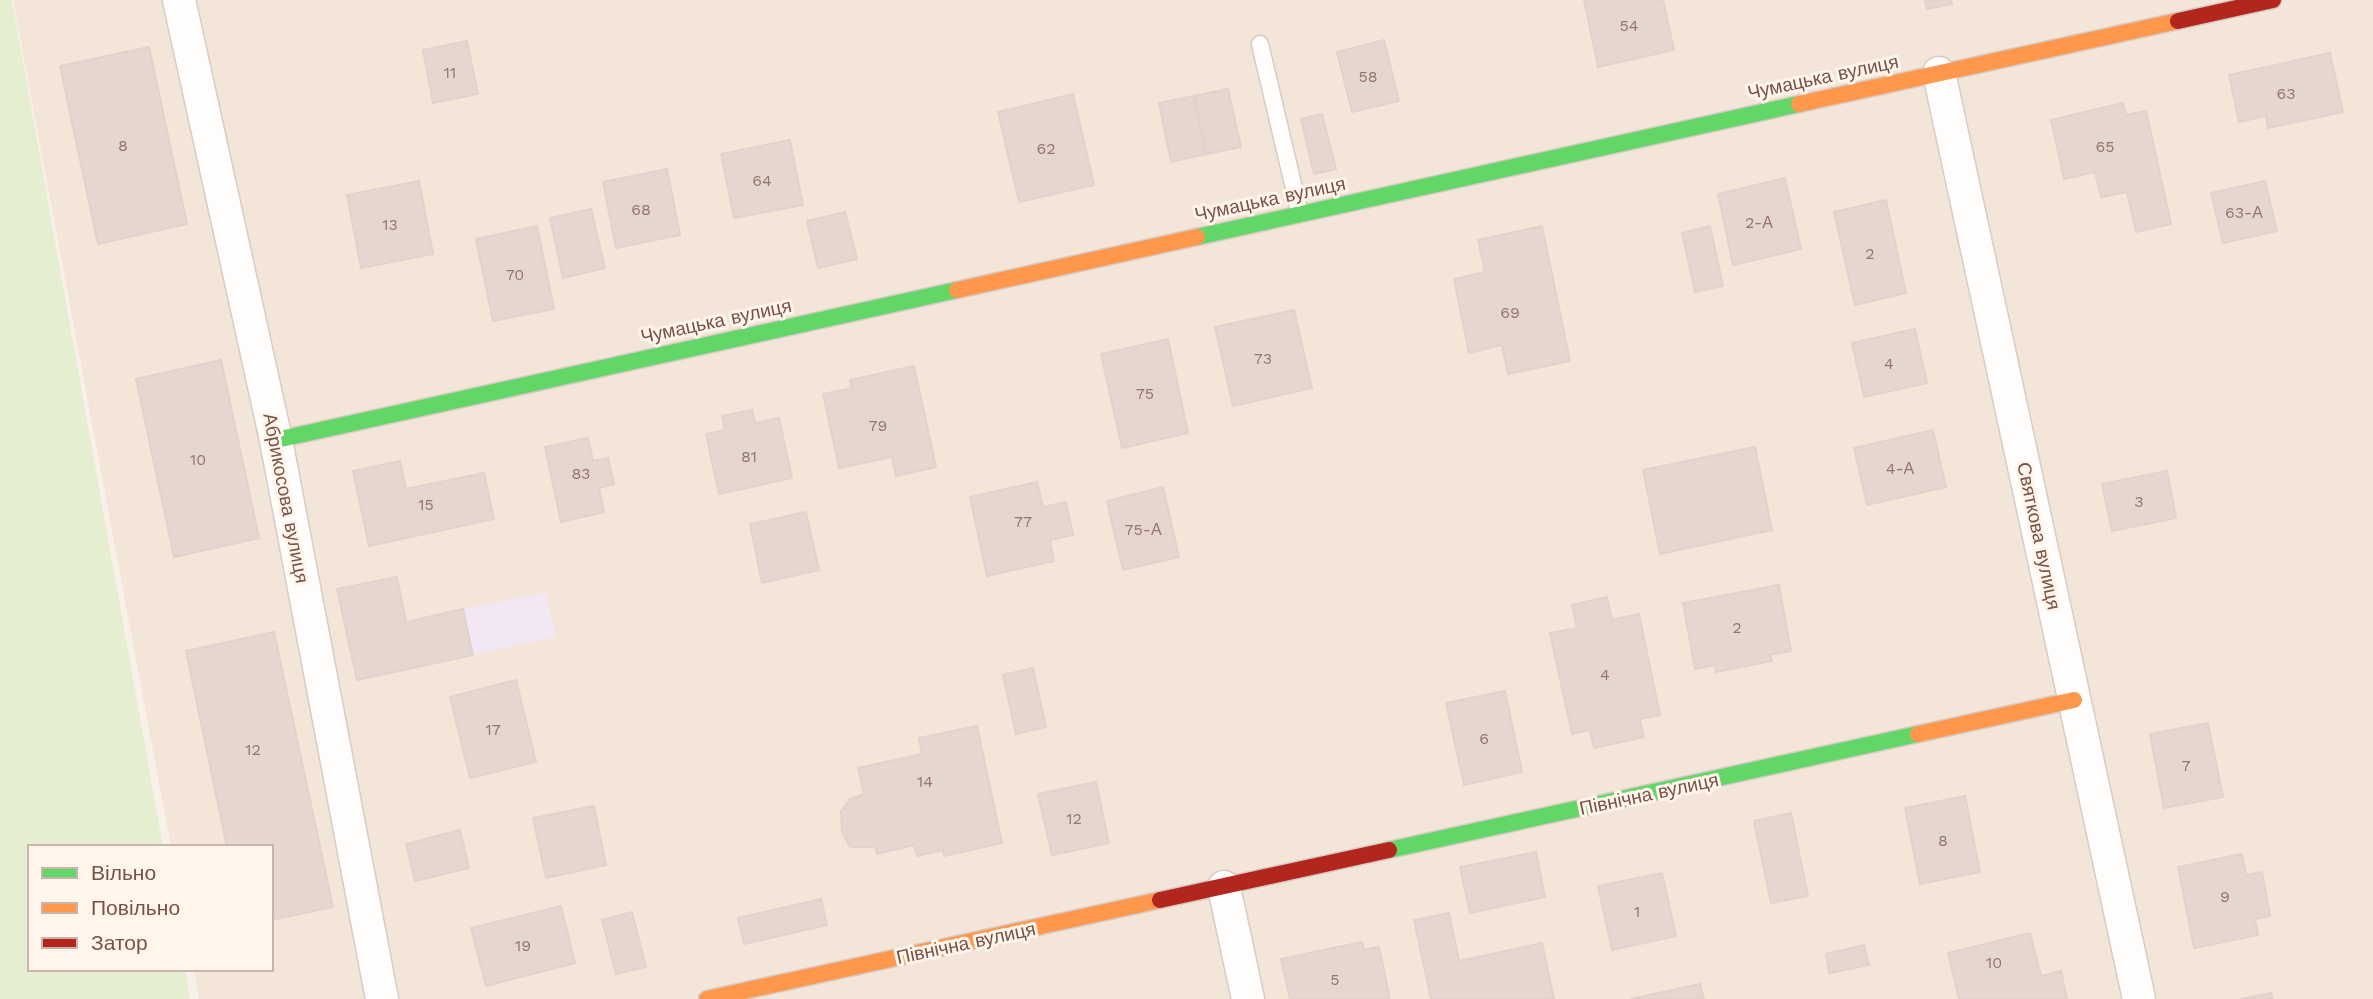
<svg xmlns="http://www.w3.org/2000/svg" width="2373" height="999" font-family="'Work Sans',sans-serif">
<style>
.residential{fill:#f4e5d9}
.education{fill:#f2e7f3}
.green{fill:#e6eed2}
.building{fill:#e5d7d0;stroke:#e2d2cb;stroke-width:2}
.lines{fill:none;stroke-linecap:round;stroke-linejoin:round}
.lane-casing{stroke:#d6ccc6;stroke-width:19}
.street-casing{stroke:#d6ccc6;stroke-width:35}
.fast-casing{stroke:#d7cbc6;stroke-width:19}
.slow-casing{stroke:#d7cbc6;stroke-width:19}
.jam-casing{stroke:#d7cbc6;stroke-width:19}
.lane{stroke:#fefdfc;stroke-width:16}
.street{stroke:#fefdfc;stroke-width:32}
.fast{stroke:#63d668;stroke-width:16}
.slow{stroke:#ff974d;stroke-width:16}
.jam{stroke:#b3261e;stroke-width:16}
.labels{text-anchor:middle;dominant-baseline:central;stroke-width:6;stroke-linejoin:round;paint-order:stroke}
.number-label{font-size:16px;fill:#96766b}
.street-label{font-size:19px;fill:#795246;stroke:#fff5eb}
</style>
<rect width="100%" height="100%" fill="#f8f0e9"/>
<!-- residential -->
<path class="residential" d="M13 0H2373V999H199L194 969H271V847H171Z"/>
<!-- education -->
<path class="education" d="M397 577 407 621 546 592 556 637 357 680 337 589Z"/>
<!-- green -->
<path class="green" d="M0 0H12L163 847H30V969H185L190 999H0Z"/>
<!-- building -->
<g class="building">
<path d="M1584 0H1663L1674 50 1598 67Z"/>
<path d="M1925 0H1951L1952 4 1927 9Z"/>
<path d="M1384 40 1399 101 1352 112 1337 52Z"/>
<path d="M467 41 478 94 433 103 423 50Z"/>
<path d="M149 47 187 224 98 244 60 66Z"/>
<path d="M2330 53 2343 112 2268 128 2266 116 2239 122 2229 75Z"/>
<path d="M1228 89 1241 147 1206 154 1194 96Z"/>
<path d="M1073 94 1094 185 1019 202 998 112Z"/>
<path d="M1194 96 1206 154 1171 162 1159 103Z"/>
<path d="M2123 103 2126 115 2146 111 2171 224 2136 232 2127 192 2101 197 2095 172 2064 179 2051 120Z"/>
<path d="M1322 114 1336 169 1314 174 1301 119Z"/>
<path d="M790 140 803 205 734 218 721 154Z"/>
<path d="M667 169 680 235 616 248 603 182Z"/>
<path d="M1785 178 1801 249 1733 265 1718 194Z"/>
<path d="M419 181 433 254 361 268 347 195Z"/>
<path d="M2265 181 2277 231 2223 243 2211 193Z"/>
<path d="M1886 200 1906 293 1855 305 1834 212Z"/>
<path d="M591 209 605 268 563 278 550 218Z"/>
<path d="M845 212 857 259 818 268 807 221Z"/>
<path d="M537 226 554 309 493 321 476 239Z"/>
<path d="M1542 226 1570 361 1508 374 1502 345 1469 353 1454 279 1485 272 1478 240Z"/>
<path d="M1710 226 1723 286 1695 292 1682 233Z"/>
<path d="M1294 310 1312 388 1233 406 1215 327Z"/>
<path d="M1915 329 1927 383 1864 397 1852 343Z"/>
<path d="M1168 339 1188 433 1122 448 1101 354Z"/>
<path d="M221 360 259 538 174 557 136 379Z"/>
<path d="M914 366 936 467 896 476 892 457 839 468 823 394 852 388 850 380Z"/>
<path d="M752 410 755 423 779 418 792 478 719 494 706 434 725 430 722 416Z"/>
<path d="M1933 430 1946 487 1867 505 1854 448Z"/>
<path d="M588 438 593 461 608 458 614 484 599 488 604 512 561 522 545 447Z"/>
<path d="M1755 447 1772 530 1660 554 1643 470Z"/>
<path d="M400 461 406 489 484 473 494 519 369 546 353 471Z"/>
<path d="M2167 471 2176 518 2112 531 2102 484Z"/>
<path d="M1037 482 1043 507 1066 502 1073 535 1050 540 1054 561 987 576 970 497Z"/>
<path d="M1163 487 1179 557 1123 570 1107 501Z"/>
<path d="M806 512 819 570 762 583 750 524Z"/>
<path d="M397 577 406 622 463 609 473 655 357 680 337 589Z"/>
<path d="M1779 585 1791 651 1770 655 1772 661 1716 672 1715 665 1695 669 1683 603Z"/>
<path d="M1607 597 1612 620 1639 614 1660 715 1640 719 1644 737 1594 748 1590 730 1572 734 1550 633 1577 628 1572 605Z"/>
<path d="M274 632 333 907 271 920V847H227L186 651Z"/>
<path d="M1033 668 1046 727 1016 734 1003 675Z"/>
<path d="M516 680 536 762 470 778 450 697Z"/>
<path d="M1505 691 1522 772 1464 785 1446 703Z"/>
<path d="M2208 723 2223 797 2164 808 2150 734Z"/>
<path d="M977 726 1002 843 944 856 943 850 917 856 914 845 877 854 875 847H850L842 831 841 811 850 799 864 794 858 768 922 754 919 738Z"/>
<path d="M1096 782 1109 843 1052 855 1038 794Z"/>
<path d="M1965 796 1980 872 1920 884 1905 808Z"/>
<path d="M594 806 606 865 546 878 533 818Z"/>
<path d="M1791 813 1808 896 1771 903 1754 821Z"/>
<path d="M460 830 469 868 415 881 406 844Z"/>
<path d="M1536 852 1545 897 1470 913 1460 867Z"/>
<path d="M2242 854 2246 875 2262 872 2270 916 2255 919 2258 935 2194 948 2178 867Z"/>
<path d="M1662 873 1676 936 1612 950 1598 886Z"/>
<path d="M821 899 827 925 744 944 738 918Z"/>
<path d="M561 906 575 963 486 986 471 928Z"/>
<path d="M632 912 646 967 616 974 602 920Z"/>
<path d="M1449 913 1459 961 1542 943 1554 999H1431L1414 920Z"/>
<path d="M2030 933 2041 976 2061 971 2067 999H1959L1948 953Z"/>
<path d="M1362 942 1364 950 1379 947 1390 999H1290L1281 959Z"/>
<path d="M1864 945 1869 965 1829 973 1826 954Z"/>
<path d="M1700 984 1704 999H1631Z"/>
<path d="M2271 993 2273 999H2240Z"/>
</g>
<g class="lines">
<!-- lane casing -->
<g class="lane-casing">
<path id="lane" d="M1260 44 1300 214"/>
</g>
<!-- street casing -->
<g class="street-casing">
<g id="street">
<path d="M179 0 276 440 382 999"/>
<path d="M1939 73 2139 999"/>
<path d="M1224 887 1248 999"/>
</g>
</g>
<!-- fast casing -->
<g class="fast-casing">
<g id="fast">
<path d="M1197 237 1799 104"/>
<path d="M276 440 957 290"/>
<path d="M1389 850 1918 734"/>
</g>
</g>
<!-- slow casing -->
<g class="slow-casing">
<g id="slow">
<path d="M1799 104 2178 21"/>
<path d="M957 290 1197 237"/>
<path d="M1918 734 2074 700"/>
<path d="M707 999 1160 900"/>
</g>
</g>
<!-- jam casing -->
<g class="jam-casing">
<g id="jam">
<path d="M2178 21 2273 0"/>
<path d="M1160 900 1389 850"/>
</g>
</g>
<!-- lane -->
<use href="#lane" class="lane"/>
<!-- street -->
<use href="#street" class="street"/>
<!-- fast -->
<use href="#fast" class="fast"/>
<!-- slow -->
<use href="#slow" class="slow"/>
<!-- jam -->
<use href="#jam" class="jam"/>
</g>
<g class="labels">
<!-- number labels -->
<g class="number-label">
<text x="1629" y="25">54</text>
<text x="450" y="72">11</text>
<text x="1368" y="76">58</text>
<text x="2286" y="93">63</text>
<text x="123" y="145">8</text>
<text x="2105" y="146">65</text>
<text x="1046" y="148">62</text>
<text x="762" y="180">64</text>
<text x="641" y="209">68</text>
<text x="2244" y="212">63-А</text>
<text x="1759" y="222">2-А</text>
<text x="390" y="224">13</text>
<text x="1870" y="253">2</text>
<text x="515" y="274">70</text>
<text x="1510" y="312">69</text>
<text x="1263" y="358">73</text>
<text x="1889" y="363">4</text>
<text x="1145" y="393">75</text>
<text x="878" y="425">79</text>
<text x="749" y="456">81</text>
<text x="198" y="459">10</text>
<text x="1900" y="468">4-А</text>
<text x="581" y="473">83</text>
<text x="2139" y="501">3</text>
<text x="426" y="504">15</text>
<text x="1023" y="521">77</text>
<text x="1143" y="529">75-А</text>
<text x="1737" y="627">2</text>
<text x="1605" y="674">4</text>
<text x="493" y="729">17</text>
<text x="1484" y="738">6</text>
<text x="253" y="749">12</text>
<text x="2186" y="765">7</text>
<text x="925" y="781">14</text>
<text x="1074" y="818">12</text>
<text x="1943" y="840">8</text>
<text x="2225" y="896">9</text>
<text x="1637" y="911">1</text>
<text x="523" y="945">19</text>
<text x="1994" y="962">10</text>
<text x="1335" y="979">5</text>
</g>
<!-- street labels -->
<g class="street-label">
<text transform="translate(1823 77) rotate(-12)">Чумацька вулиця</text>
<text transform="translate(1270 199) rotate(-12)">Чумацька вулиця</text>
<text transform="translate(716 321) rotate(-12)">Чумацька вулиця</text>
<text transform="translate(286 498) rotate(79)">Абрикосова вулиця</text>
<text transform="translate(2039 536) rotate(78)">Святкова вулиця</text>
<text transform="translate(1649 794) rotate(-12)">Північна вулиця</text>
<text transform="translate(966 943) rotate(-12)">Північна вулиця</text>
</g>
</g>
<!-- legend -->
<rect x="28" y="845" width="245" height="126" fill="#fff5eb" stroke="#c9b4a9" stroke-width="2"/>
<rect x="42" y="868" width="35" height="10" fill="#63d668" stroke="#c9b4a9" stroke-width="2"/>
<text x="91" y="880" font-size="21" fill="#795246">Вільно</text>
<rect x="42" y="903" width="35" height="10" fill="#ff974d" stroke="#c9b4a9" stroke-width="2"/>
<text x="91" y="915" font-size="21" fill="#795246">Повільно</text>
<rect x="42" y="938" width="35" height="10" fill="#b3261e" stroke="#c9b4a9" stroke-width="2"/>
<text x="91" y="950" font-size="21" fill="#795246">Затор</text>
</svg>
